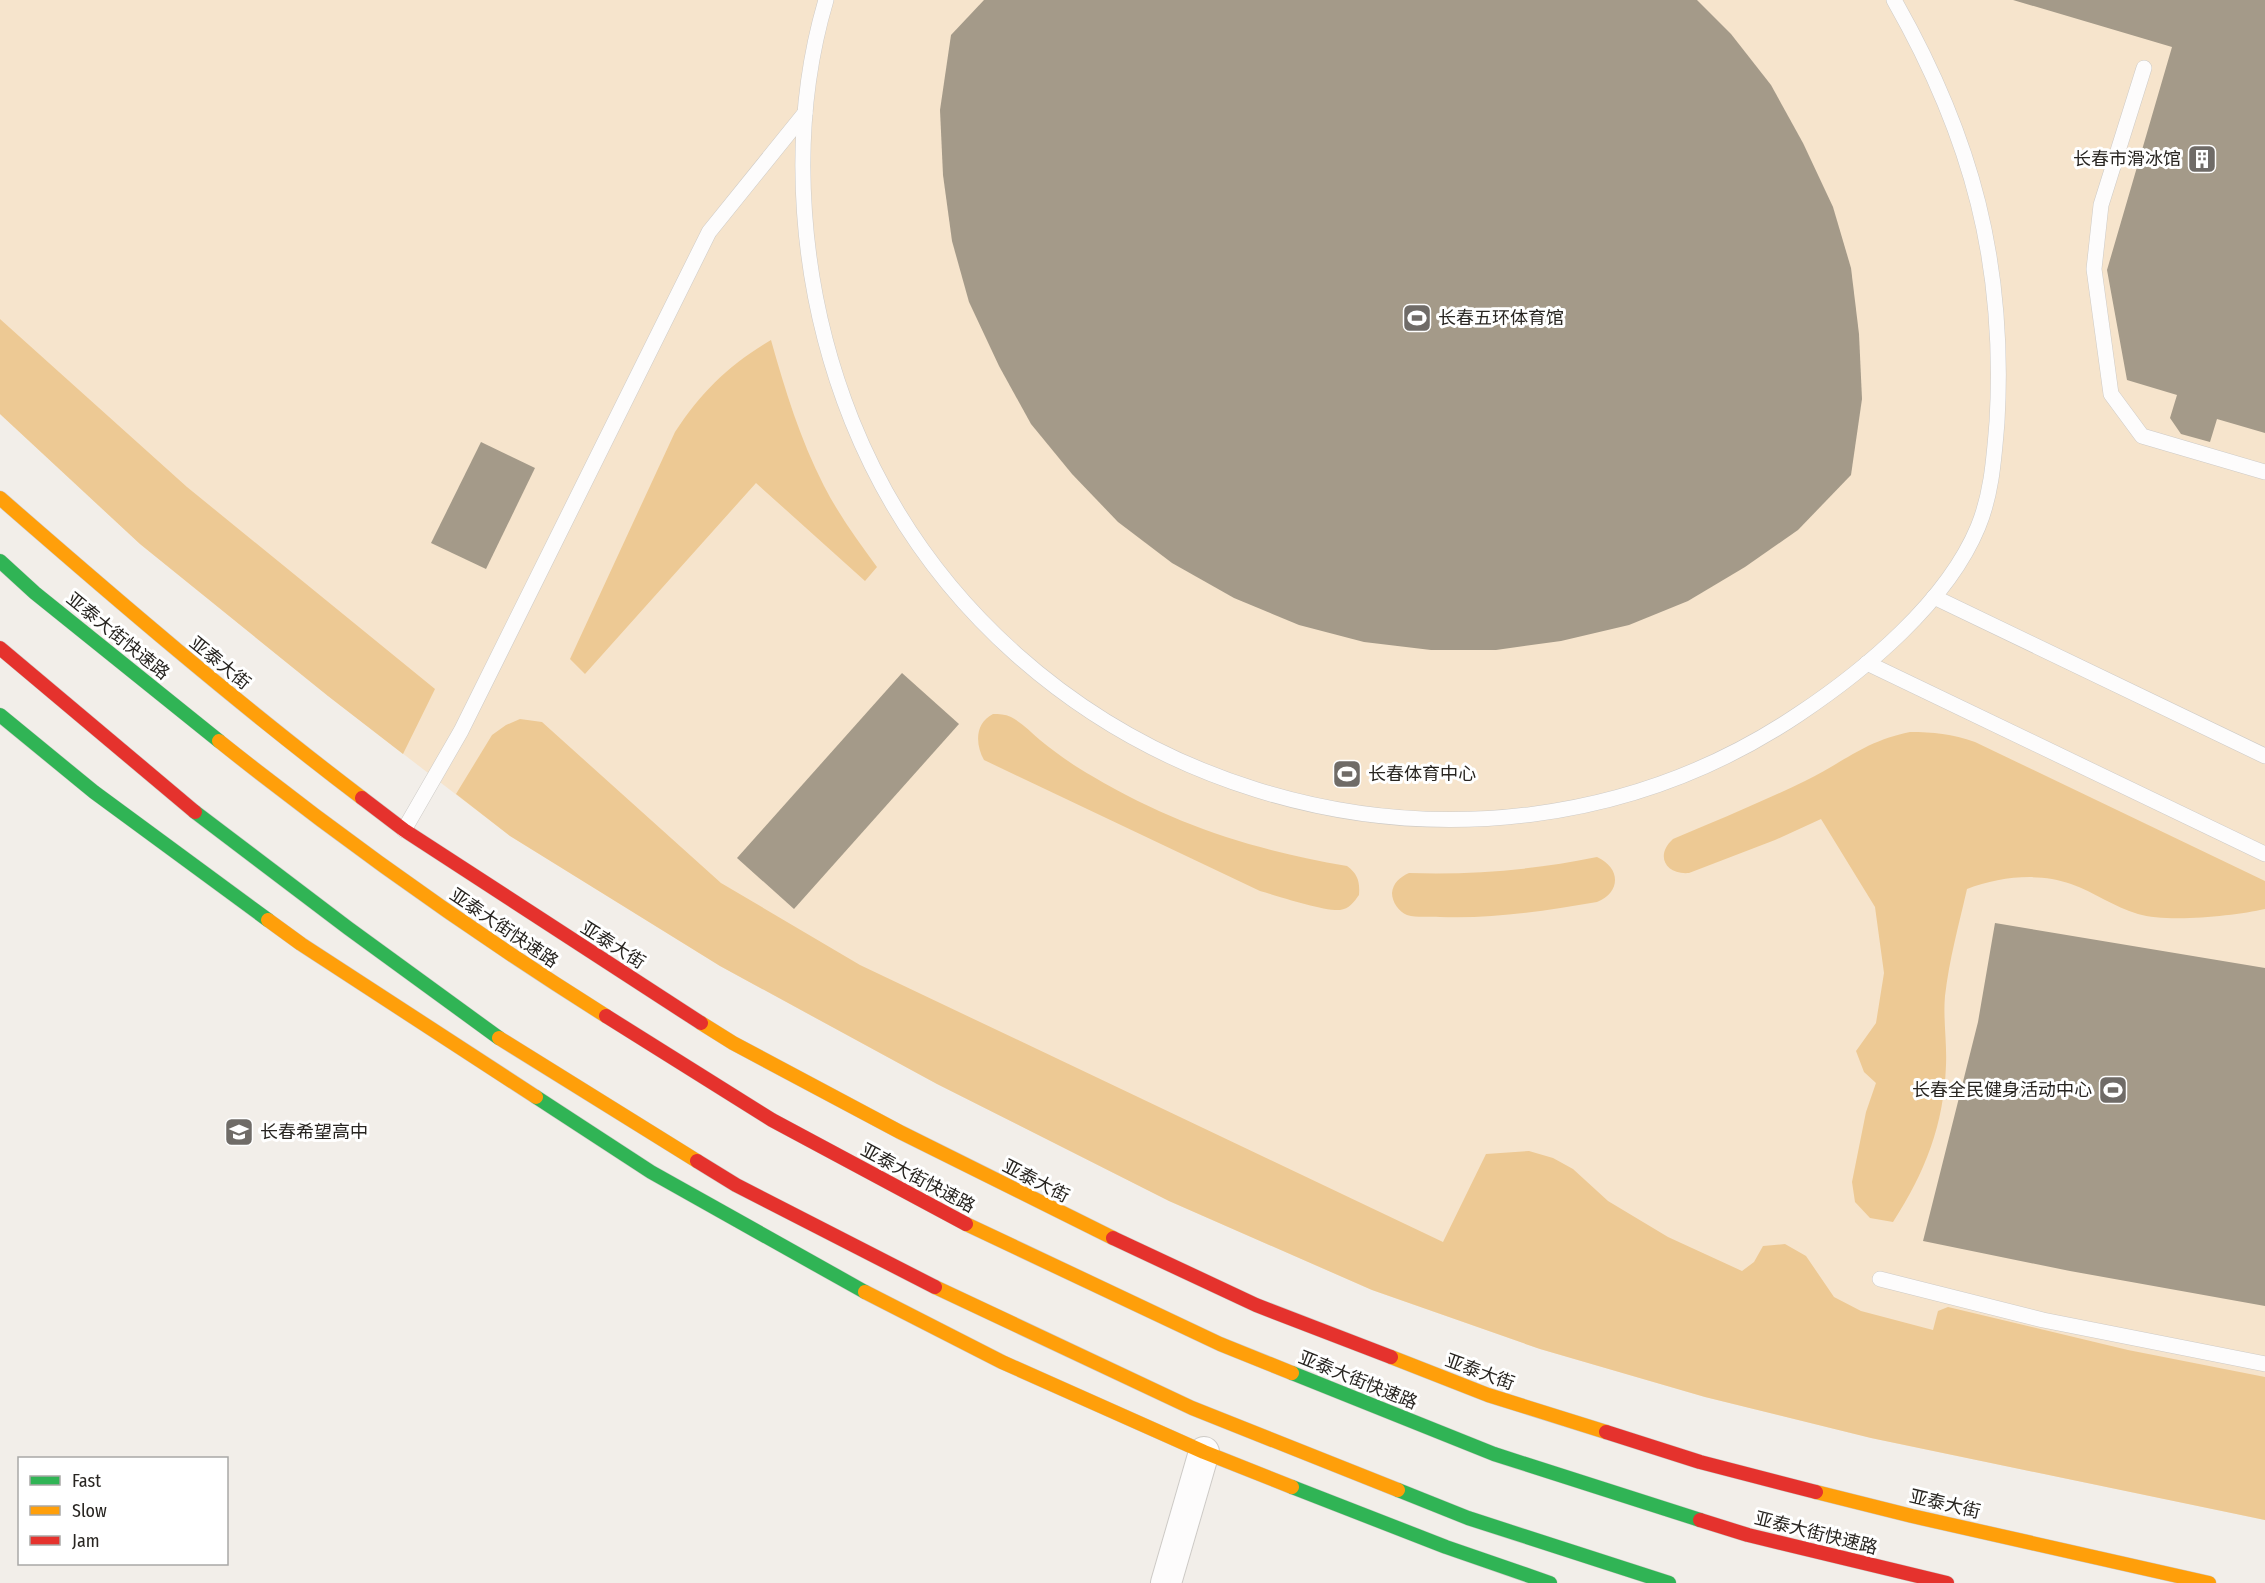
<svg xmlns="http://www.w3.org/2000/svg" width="2265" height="1583" font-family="'Fira Sans Condensed','Noto Sans SC',sans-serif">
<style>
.green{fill:#f6e4cc}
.forest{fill:#edc994}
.building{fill:#a49a89}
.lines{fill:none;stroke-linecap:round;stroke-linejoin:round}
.lane-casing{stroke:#cdcac6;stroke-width:16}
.street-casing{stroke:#cdcac6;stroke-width:32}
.fast-casing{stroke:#cdcac6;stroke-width:15}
.slow-casing{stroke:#cdcac6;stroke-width:15}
.jam-casing{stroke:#cdcac6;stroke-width:15}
.lane{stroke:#fdfcfc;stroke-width:15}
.street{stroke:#fdfcfc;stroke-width:30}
.fast{stroke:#30b455;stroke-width:14}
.slow{stroke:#ff9f0a;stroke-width:14}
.jam{stroke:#e5322d;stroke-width:14}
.labels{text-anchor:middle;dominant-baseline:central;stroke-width:6;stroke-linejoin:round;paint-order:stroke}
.poi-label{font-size:18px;fill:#282521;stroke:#fff;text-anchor:start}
.street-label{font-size:18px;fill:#282521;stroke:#fff}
</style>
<rect width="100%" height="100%" fill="#f2eee9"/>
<!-- green -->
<path class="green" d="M0 0H2265V1520L1871 1438 1705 1397 1540 1349 1372 1290 1169 1201 937 1084 720 966 510 836 328 696 140 544 0 414Z"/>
<!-- forest -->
<g class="forest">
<path d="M0 319 187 487 435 689 403 754 328 696 140 544 0 414Z"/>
<path d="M771 340C785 390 800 439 824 486 839 515 858 541 877 567L865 581 756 483 585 674 570 659 675 432C702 391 729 365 771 340Z"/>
<path d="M993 714C999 714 1005 714 1011 717 1021 722 1031 732 1040 740 1056 753 1074 766 1092 776 1177 826 1251 849 1347 866 1358 874 1360 882 1359 895 1354 902 1349 909 1340 910 1322 911 1278 896 1260 891L984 760C975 744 975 723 993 714Z"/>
<path d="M520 719 542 722 721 883 860 965 1443 1242 1486 1154 1529 1151 1553 1158 1573 1169 1608 1201 1668 1237 1742 1271 1754 1262 1763 1246 1785 1244 1806 1256 1834 1297 1861 1311 1933 1330 1938 1311 1948 1307 2128 1350 2265 1377V1520L1871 1438 1705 1397 1540 1349 1372 1290 1169 1201 937 1084 720 966 510 836 456 794 492 735 506 725Z"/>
<path d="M1910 732C1933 732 1952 734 1975 742L2265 881V909C2234 916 2168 923 2138 914 2114 907 2094 892 2071 884 2039 872 1999 877 1967 889 1959 924 1949 960 1945 996 1943 1019 1947 1042 1946 1065 1944 1124 1925 1173 1893 1222L1870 1218 1855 1202 1852 1182 1866 1112 1876 1083 1864 1072 1856 1051 1876 1023 1884 973 1875 907 1821 819 1775 840 1689 873C1665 875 1655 855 1673 839 1718 820 1762 802 1805 781 1844 762 1865 741 1910 732Z"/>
<path d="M1597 857C1621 868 1621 892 1597 902 1545 911 1493 919 1440 917 1430 916 1417 918 1407 915 1399 912 1392 902 1392 893 1393 883 1400 877 1409 873 1473 875 1534 870 1597 857Z"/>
</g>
<!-- building -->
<g class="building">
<path d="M984 0H1697L1731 34 1771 85 1803 143 1833 207 1851 268 1859 334 1862 399 1851 475 1798 530 1745 567 1688 601 1629 625 1561 641 1496 650H1431L1364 642 1299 625 1234 598 1172 563 1118 522 1072 474 1031 424 999 366 969 302 952 241 943 175 940 110 951 35Z"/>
<path d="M2013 0H2265V433L2217 419 2210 442 2181 434 2170 418 2177 395 2127 380 2107 270 2172 47Z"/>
<path d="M481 442 535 468 486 569 431 543Z"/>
<path d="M902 673 959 724 794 909 737 858Z"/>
<path d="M1995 923 2265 968V1306L2070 1271 1923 1241 1978 1022Z"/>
</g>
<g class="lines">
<!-- lane casing -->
<g class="lane-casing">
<g id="lane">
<path d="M826 0C786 135 800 291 852 421 1001 791 1467 937 1799 714 1865 670 1947 602 1978 527 1992 493 1994 457 1997 422 2006 264 1972 137 1894 0"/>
<path d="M2144 68 2101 205 2094 269 2111 394 2142 436 2265 472"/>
<path d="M1934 597 2265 756"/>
<path d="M1867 663 2265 854"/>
<path d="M404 830 461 731 709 232 805 113"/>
<path d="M1880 1279 2043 1320 2265 1364"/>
</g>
</g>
<!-- street casing -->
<g class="street-casing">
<path id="street" d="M1166 1583 1204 1452"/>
</g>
<!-- fast casing -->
<g class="fast-casing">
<g id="fast">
<path d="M0 561 35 593 219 741"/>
<path d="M0 715 94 792 268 920"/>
<path d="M195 812 348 928 499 1038"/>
<path d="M536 1097 651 1172 865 1292"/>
<path d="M1292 1373 1494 1454 1700 1520"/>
<path d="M1292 1487 1446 1547 1550 1583"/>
<path d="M1398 1490 1468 1518 1669 1583"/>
</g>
</g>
<!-- slow casing -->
<g class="slow-casing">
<g id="slow">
<path d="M0 498C118 601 237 703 362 798"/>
<path d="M219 741C343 840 471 931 606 1016"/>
<path d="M268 920 301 944 536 1097"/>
<path d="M701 1023 733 1043 900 1132 1113 1238"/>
<path d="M499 1038 697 1161"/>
<path d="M966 1224 1220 1344 1292 1373"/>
<path d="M935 1287 1192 1408 1398 1490"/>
<path d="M865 1292 1002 1362 1204 1452 1292 1487"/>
<path d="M1391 1357 1488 1395 1606 1432"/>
<path d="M1816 1492 1912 1516 2209 1583"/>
</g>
</g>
<!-- jam casing -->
<g class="jam-casing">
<g id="jam">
<path d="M0 648 195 812"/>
<path d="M362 798 404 830 701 1023"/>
<path d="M606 1016 772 1120 966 1224"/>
<path d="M697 1161 736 1185 935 1287"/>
<path d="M1113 1238 1256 1305 1391 1357"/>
<path d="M1606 1432 1700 1462 1816 1492"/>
<path d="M1700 1520 1748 1535 1947 1583"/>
</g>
</g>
<!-- lane -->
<use href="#lane" class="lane"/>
<!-- street -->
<use href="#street" class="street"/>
<!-- fast -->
<use href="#fast" class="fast"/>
<!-- slow -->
<use href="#slow" class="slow"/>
<!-- jam -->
<use href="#jam" class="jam"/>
</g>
<!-- icons -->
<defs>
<g id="building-square" transform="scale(1.5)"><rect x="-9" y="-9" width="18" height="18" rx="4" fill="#6f6b67" stroke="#fff"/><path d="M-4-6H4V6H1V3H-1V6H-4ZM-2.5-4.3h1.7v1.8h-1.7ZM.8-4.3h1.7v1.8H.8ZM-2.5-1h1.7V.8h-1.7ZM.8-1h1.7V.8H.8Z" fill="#fff"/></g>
<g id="stadium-square" transform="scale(1.5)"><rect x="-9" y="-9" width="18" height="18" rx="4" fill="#6f6b67" stroke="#fff"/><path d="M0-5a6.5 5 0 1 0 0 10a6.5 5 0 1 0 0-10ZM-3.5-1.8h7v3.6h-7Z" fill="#fff"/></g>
<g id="school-square" transform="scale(1.5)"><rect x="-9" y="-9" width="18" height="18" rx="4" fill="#6f6b67" stroke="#fff"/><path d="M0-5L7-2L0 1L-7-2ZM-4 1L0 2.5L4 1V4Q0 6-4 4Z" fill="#fff"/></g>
</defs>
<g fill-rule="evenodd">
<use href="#building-square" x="2202" y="159"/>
<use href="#stadium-square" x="1417" y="318"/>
<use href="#stadium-square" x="1347" y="774"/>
<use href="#stadium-square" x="2113" y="1090"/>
<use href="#school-square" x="239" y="1132"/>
</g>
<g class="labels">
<!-- poi labels -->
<g class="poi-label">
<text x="2181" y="159" text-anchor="end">长春市滑冰馆</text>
<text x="1438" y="318">长春五环体育馆</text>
<text x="1368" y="774">长春体育中心</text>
<text x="2092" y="1090" text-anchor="end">长春全民健身活动中心</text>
<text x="260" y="1132">长春希望高中</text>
</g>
<!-- street labels -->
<g class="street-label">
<text transform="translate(118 636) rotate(39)">亚泰大街快速路</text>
<text transform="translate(220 663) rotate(39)">亚泰大街</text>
<text transform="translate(504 928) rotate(34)">亚泰大街快速路</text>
<text transform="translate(613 945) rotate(32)">亚泰大街</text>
<text transform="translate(918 1178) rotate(28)">亚泰大街快速路</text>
<text transform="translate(1036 1181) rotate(27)">亚泰大街</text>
<text transform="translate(1480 1372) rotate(20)">亚泰大街</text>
<text transform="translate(1358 1380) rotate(22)">亚泰大街快速路</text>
<text transform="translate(1945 1504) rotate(13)">亚泰大街</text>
<text transform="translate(1816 1533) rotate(14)">亚泰大街快速路</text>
</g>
</g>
<!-- legend -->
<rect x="18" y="1457" width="210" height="108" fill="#ffffff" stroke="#a9a8a6" stroke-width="1.5"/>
<rect x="30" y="1476" width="30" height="9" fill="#30b455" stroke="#a9a8a6" stroke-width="1.5"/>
<text x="72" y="1487" font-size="18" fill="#282521">Fast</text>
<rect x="30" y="1506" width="30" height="9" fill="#ff9f0a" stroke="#a9a8a6" stroke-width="1.5"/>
<text x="72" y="1517" font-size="18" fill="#282521">Slow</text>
<rect x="30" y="1536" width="30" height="9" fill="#e5322d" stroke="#a9a8a6" stroke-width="1.5"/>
<text x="72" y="1547" font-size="18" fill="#282521">Jam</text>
</svg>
